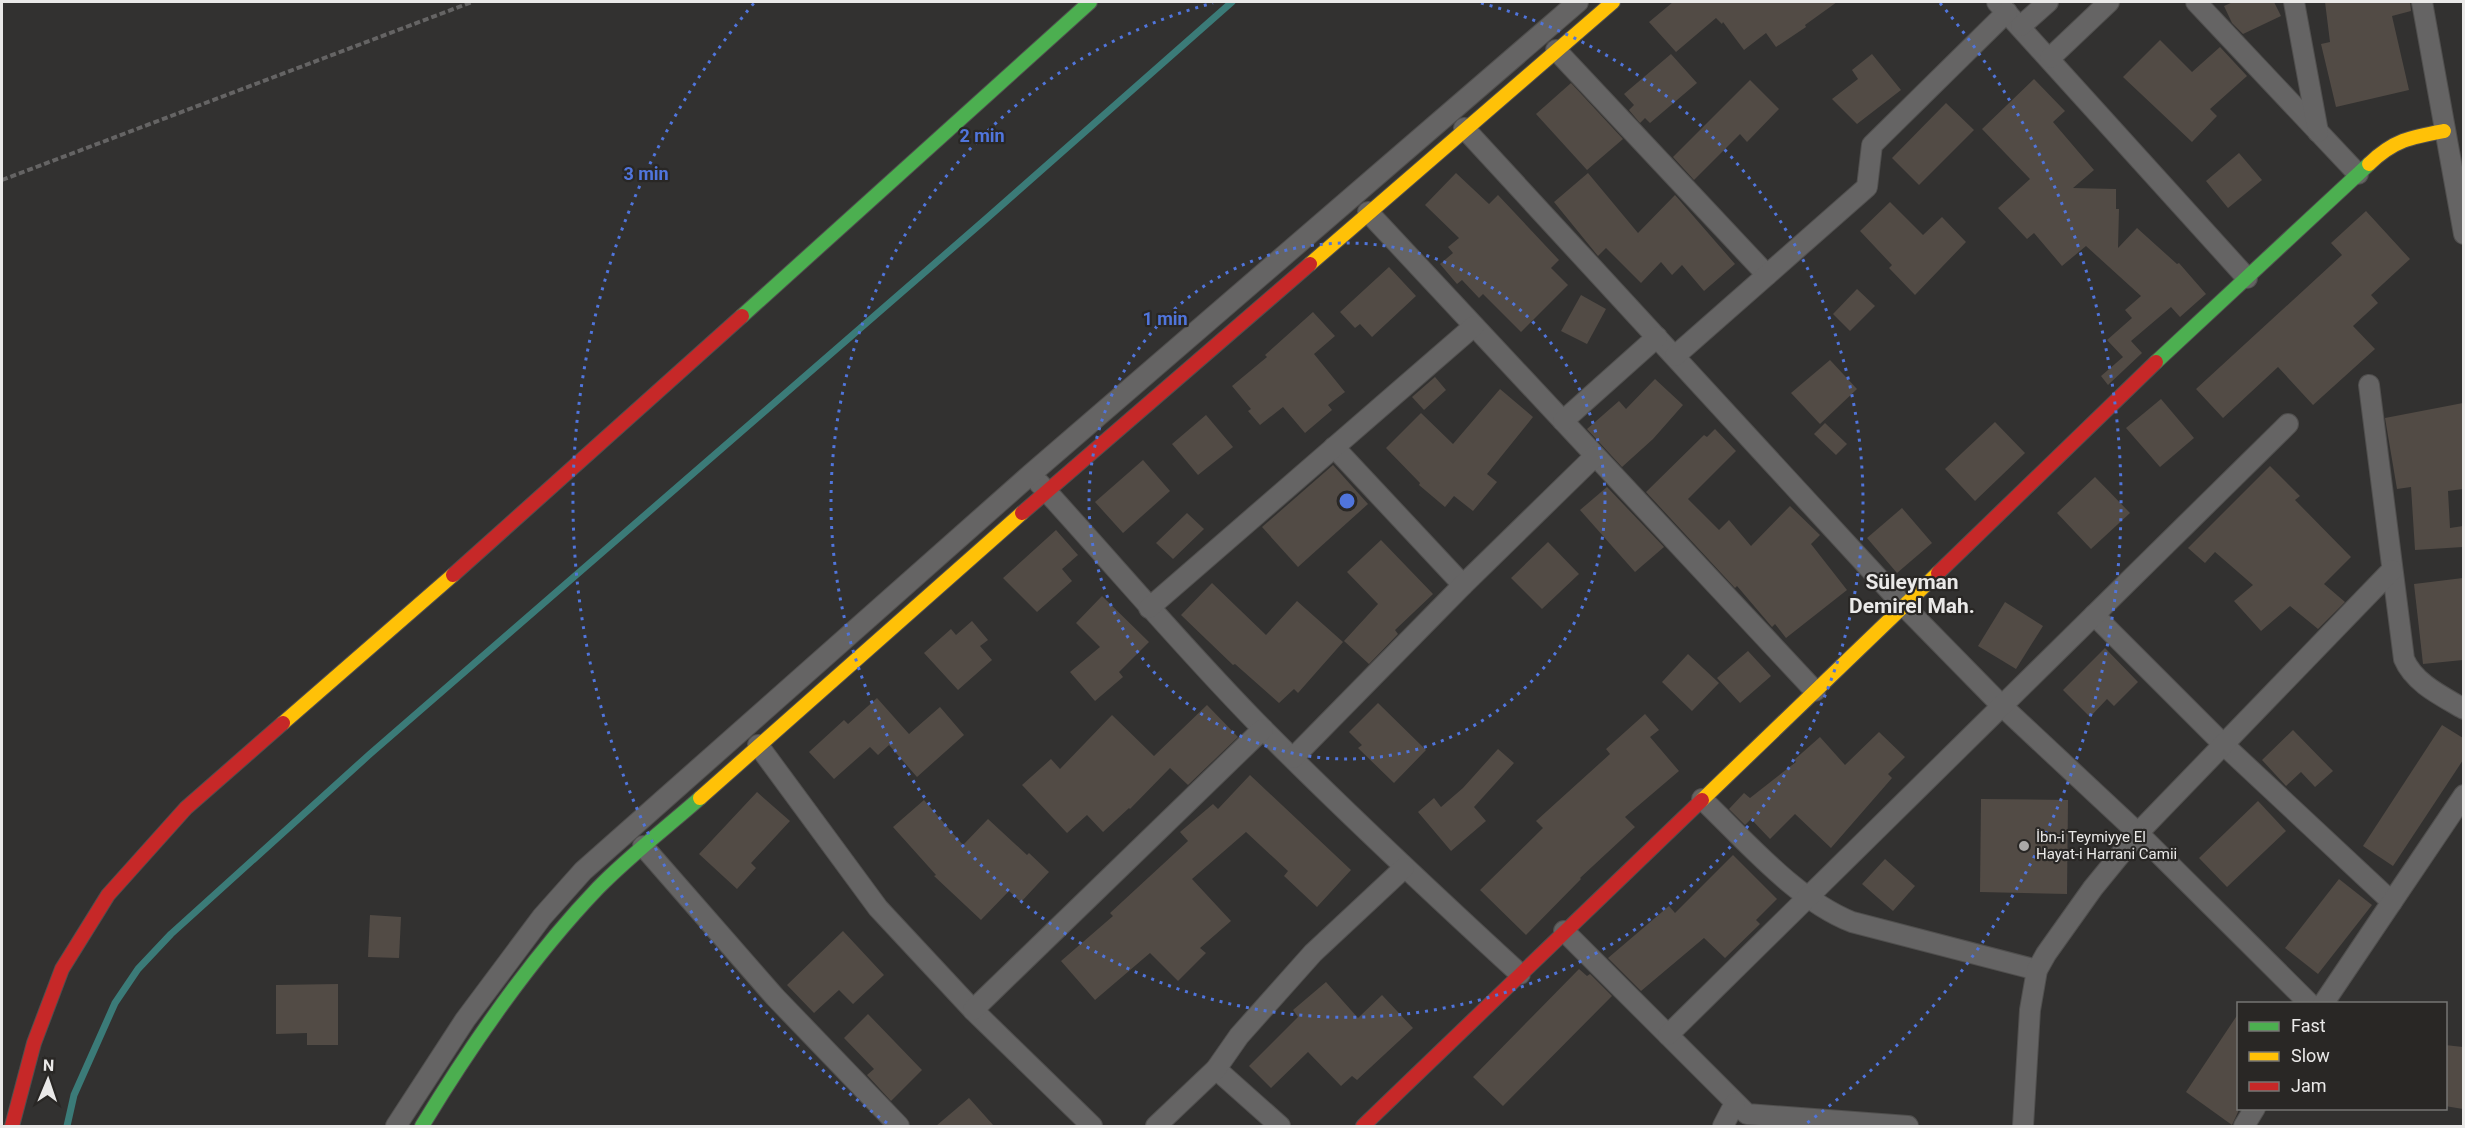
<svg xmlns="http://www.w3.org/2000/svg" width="2465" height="1128" font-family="Roboto,sans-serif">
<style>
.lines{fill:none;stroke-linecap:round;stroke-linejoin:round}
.stream{stroke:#3b7b78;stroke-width:7}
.building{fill:#524b45}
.street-casing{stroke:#504f4e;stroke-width:22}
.fast-casing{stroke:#504f4e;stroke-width:16}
.slow-casing{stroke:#504f4e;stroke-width:16}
.jam-casing{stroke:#504f4e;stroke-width:16}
.path{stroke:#656464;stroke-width:4;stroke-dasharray:6 3;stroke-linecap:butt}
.street{stroke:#656464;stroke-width:20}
.fast{stroke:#4caf50;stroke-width:14}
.slow{stroke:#ffc107;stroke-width:14}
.jam{stroke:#c62828;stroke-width:14}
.ring{fill:none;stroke:#5075dc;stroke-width:3;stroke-dasharray:3 6}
.poi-dot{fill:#aaa9a8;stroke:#292725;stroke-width:2}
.labels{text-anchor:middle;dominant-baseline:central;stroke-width:4.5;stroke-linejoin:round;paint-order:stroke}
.poi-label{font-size:15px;fill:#eae9e8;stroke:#292725;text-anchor:start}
.district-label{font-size:21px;font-weight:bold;fill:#eae9e8;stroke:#292725}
.centre{fill:#5075dc;stroke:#292725;stroke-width:3}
.ring-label{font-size:18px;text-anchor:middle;font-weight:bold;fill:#5075dc;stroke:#292725;stroke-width:4.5;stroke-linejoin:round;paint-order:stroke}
</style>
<rect width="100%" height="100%" fill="#323130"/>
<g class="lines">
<!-- stream -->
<path class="stream" d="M67 1126 74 1095 115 1003 138 969 171 934 370 754 986 219 1232 2"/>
</g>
<!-- building -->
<g class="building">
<path d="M1673 2H1837L1805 25 1806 27 1776 47 1766 33 1744 50 1723 22 1722 24 1716 18 1676 52 1649 22Z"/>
<path d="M2233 2H2274L2281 16 2243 34 2232 23 2224 6Z"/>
<path d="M2325 2H2410L2411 11 2392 16 2409 90 2336 107 2321 44 2330 42Z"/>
<path d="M2160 40 2192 72 2220 47 2247 76 2210 109 2217 116 2192 142 2123 77Z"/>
<path d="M1671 54 1697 83 1650 123 1645 118 1640 123 1629 110 1634 105 1624 94Z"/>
<path d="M1872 54 1901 90 1857 124 1832 99 1858 79 1852 70Z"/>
<path d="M2034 79 2065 111 2053 122 2094 170 2073 188 2116 189V209H2119L2118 248 2137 228 2177 264 2179 263 2206 294 2180 317 2171 307 2131 341 2142 353 2108 385 2101 376 2123 357 2107 340 2132 318 2125 310 2141 296 2086 246 2062 266 2034 233 2027 239 1998 208 2030 179 1982 129Z"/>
<path d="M1750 80 1779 109 1747 142 1740 134 1694 180 1673 157Z"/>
<path d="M1571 83 1623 139 1587 170 1536 114Z"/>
<path d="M1946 103 1974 130 1919 185 1892 158Z"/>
<path d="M2239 153 2262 180 2228 208 2206 181Z"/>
<path d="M1456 173 1489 204 1498 195 1559 260 1551 268 1568 285 1521 332 1483 294 1479 298 1462 280 1457 284 1440 264 1453 253 1448 247 1459 238 1425 205Z"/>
<path d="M1588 173 1638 233 1675 195 1735 264 1704 291 1682 265 1672 275 1661 262 1641 283 1606 248 1598 256 1554 202Z"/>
<path d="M1890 202 1923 235 1942 217 1966 242 1915 295 1889 268 1892 265 1860 231Z"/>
<path d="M2366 211 2410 259 2371 295 2378 303 2353 326 2375 349 2313 405 2278 367 2223 418 2196 389 2342 255 2331 243Z"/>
<path d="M1389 267 1416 296 1372 337 1360 324 1355 328 1340 312Z"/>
<path d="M1857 289 1875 306 1850 331 1833 314Z"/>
<path d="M1581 295 1606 309 1587 344 1561 331Z"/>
<path d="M1313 312 1335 336 1314 354 1345 392 1328 405 1332 410 1305 433 1283 407 1260 425 1248 411 1251 409 1232 386 1267 357 1265 355Z"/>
<path d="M1830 360 1857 389 1820 424 1791 393Z"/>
<path d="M1435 377 1446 390 1424 410 1412 397Z"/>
<path d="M1655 379 1683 405 1653 439 1622 467 1587 429 1619 401 1626 409Z"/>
<path d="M1500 389 1533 417 1487 474 1497 482 1473 511 1454 496 1445 507 1419 485 1420 483 1386 448 1421 413 1453 444Z"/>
<path d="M2161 399 2194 438 2160 467 2126 428Z"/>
<path d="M2463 403V489L2448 491 2450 528 2463 526V547L2415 550 2411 487 2397 489 2385 418Z"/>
<path d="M1206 415 1233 447 1198 475 1172 444Z"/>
<path d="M1995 422 2025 453 1975 501 1945 469Z"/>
<path d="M1825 423 1847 444 1836 455 1814 434Z"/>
<path d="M1715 429 1736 451 1688 499 1719 530 1729 520 1751 546 1790 506 1820 535 1811 544 1847 590 1786 638 1775 624 1772 627 1737 586 1735 588 1646 492 1704 435 1707 437Z"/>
<path d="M1143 460 1170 491 1123 533 1095 502Z"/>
<path d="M1333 465 1368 504 1298 567 1262 527Z"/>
<path d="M2270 466 2300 496 2295 500 2351 557 2324 584 2345 602 2318 629 2290 606 2261 631 2234 601 2253 585 2215 552 2205 563 2188 548Z"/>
<path d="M2095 477 2130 513 2091 549 2057 513Z"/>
<path d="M1607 487 1664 547 1635 572 1580 510Z"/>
<path d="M1902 508 1932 543 1897 573 1867 538Z"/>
<path d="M1187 513 1204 529 1173 559 1156 543Z"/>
<path d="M1056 530 1078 555 1062 569 1072 581 1037 612 1003 578Z"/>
<path d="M1381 540 1433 594 1395 630 1398 634 1369 664 1344 641 1378 604 1347 572Z"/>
<path d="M1548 542 1579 574 1542 609 1511 578Z"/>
<path d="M2463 578V660L2423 664 2414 584Z"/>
<path d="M1212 583 1266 635 1297 601 1343 642 1298 693 1294 689 1279 703 1235 664 1233 665 1181 615Z"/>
<path d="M1102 596 1149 642 1119 672 1123 677 1095 701 1070 672 1100 647 1076 623Z"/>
<path d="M2005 602 2043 626 2016 669 1978 646Z"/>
<path d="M972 621 988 640 980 646 992 660 958 690 924 653 951 629 956 635Z"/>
<path d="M2105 648 2138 682 2114 706 2107 699 2090 717 2063 690Z"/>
<path d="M1748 651 1771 676 1740 703 1717 678Z"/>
<path d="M1688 654 1719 683 1692 711 1662 682Z"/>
<path d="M877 698 909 734 940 707 964 735 917 777 889 745 878 755 870 747 834 779 809 752 844 720 848 724Z"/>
<path d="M1378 703 1426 750 1394 783 1358 748 1362 745 1349 732Z"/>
<path d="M1207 705 1238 737 1188 785 1170 768 1130 809 1129 808 1103 832 1087 815 1067 833 1022 785 1051 759 1060 769 1112 715 1154 756Z"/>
<path d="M1645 714 1659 730 1650 737 1679 771 1625 817 1635 827 1580 878 1581 879 1526 935 1480 890 1543 828 1536 821 1610 754 1606 749Z"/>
<path d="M2442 725 2463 738V760L2393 866 2363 846Z"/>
<path d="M2293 730 2333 771 2315 787 2301 772 2286 786 2262 760Z"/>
<path d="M1879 732 1905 757 1888 774 1892 778 1831 848 1795 814 1770 839 1751 819 1745 825 1729 809 1744 793 1750 798 1796 762 1794 760 1820 737 1845 765Z"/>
<path d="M1498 749 1514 763 1474 807 1486 821 1451 851 1418 812 1434 798 1441 807 1463 788Z"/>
<path d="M1250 775 1351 870 1317 907 1284 876 1288 871 1246 832 1192 879 1231 921 1200 948 1206 953 1178 981 1150 953 1095 1000 1061 961 1113 916 1110 913 1188 841 1180 832 1213 804 1218 809Z"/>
<path d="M757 792 790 821 751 863 756 868 737 889 699 854Z"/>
<path d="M1981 799 2068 800 2067 894 1980 892Z"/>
<path d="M924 800 963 845 988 819 1027 855 1029 853 1049 872 1021 902 1009 891 981 920 934 876 936 875 893 827Z"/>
<path d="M2258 801 2286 831 2227 887 2199 858Z"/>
<path d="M1733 855 1777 899 1756 920 1760 924 1725 958 1704 938 1641 991 1608 958 1669 906 1675 913Z"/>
<path d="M1885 859 1915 886 1893 911 1862 884Z"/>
<path d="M2339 879 2372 905 2318 974 2285 948Z"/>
<path d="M370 915 401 917 399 958 368 957Z"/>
<path d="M843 931 884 975 853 1004 839 990 814 1013 787 985Z"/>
<path d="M1579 969 1587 976 1590 974 1612 996 1503 1106 1473 1077Z"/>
<path d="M1326 982 1358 1018 1382 995 1413 1028 1357 1080 1352 1076 1341 1086 1308 1052 1271 1088 1249 1066 1298 1017 1293 1010Z"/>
<path d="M338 984V1045H307V1033L276 1034V985Z"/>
<path d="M868 1014 922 1070 891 1101 867 1075 874 1069 844 1038Z"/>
<path d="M2238 1014V1112L2232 1125 2186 1092Z"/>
<path d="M2445 1045 2463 1047V1109L2445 1106Z"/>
<path d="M969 1098 994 1126H936Z"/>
</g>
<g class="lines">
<!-- street casing -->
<g class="street-casing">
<g id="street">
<path d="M1997 2 2247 278"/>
<path d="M2196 2 2358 174"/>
<path d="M2294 2 2318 132"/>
<path d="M2422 2 2464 234"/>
<path d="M2021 26 2048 2"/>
<path d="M1556 50 1767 275"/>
<path d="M2050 58 2109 2"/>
<path d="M1464 128 1904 606 2002 706 2138 833 2310 1004"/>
<path d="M1368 212 1815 691"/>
<path d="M1675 356 1867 187 1872 145 2007 12"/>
<path d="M2369 385 2404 659C2414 683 2442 696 2464 709"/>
<path d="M1563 421 1657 337"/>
<path d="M1334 447 1463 585"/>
<path d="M1039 483C1114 565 1185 650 1263 729 1346 813 1433 894 1520 974"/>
<path d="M1149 608 1474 326"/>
<path d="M2094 615 2224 745 2392 902"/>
<path d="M758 745 878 908 973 1010 1092 1126"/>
<path d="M1293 758 1463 585 1595 456"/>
<path d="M1702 799C1746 841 1796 900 1852 922L2037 970"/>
<path d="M643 846 775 997 899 1126"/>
<path d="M1564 931 1747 1114 1908 1126"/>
<path d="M2323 1004 2464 795"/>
<path d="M973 1010 1263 729"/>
<path d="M1668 1035 2288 424"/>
<path d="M1216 1069 1280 1126"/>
<path d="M396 1126 465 1020 542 917 583 871 1031 474 1578 2"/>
<path d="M1156 1126 1216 1069 1239 1036 1313 953 1404 868"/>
<path d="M1723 1126 1735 1103"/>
<path d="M2023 1126 2030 1010 2037 970 2046 954 2093 888 2138 833 2392 570"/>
<path d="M2244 1126 2255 1108"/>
</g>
</g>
<!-- fast casing -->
<g class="fast-casing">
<g id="fast">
<path d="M742 316 1090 2"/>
<path d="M2156 362 2369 164"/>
<path d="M422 1126C473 1042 530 959 598 888 629 856 666 828 700 798"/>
</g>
</g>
<!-- slow casing -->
<g class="slow-casing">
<g id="slow">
<path d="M2369 164C2394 140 2411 137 2444 131"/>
<path d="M1310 264 1613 2"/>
<path d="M283 723 453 575"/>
<path d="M700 798 1022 513"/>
<path d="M1702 800 1938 573"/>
</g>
</g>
<!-- jam casing -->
<g class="jam-casing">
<g id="jam">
<path d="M1022 513 1310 264"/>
<path d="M1938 573 2156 362"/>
<path d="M453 575 742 316"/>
<path d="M12 1126 34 1043 62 969 108 895 186 808 283 723"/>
<path d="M1363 1126 1702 800"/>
</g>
</g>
<!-- path -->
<path class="path" d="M2 180 472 2"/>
<!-- street -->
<use href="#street" class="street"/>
<!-- fast -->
<use href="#fast" class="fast"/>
<!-- slow -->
<use href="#slow" class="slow"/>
<!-- jam -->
<use href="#jam" class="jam"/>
</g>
<!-- distance rings -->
<g class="ring">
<circle cx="1347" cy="501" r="258"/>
<path d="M1481 3A516 516 0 1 1 1213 3"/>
<path d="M887 1123A774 774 0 0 1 754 3M1940 3A774 774 0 0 1 1807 1123"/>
</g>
<!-- markers -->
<circle class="poi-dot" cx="2024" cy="846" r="6"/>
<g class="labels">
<!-- poi labels -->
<g class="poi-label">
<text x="2036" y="837">İbn-i Teymiyye El<tspan x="2036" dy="17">Hayat-i Harrani Camii</tspan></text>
</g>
<!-- district labels -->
<g class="district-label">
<text x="1912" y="582">Süleyman<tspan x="1912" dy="24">Demirel Mah.</tspan></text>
</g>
</g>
<circle cx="1347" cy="501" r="9" class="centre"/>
<g class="ring-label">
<text x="982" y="142">2 min</text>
<text x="646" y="180">3 min</text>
<text x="1165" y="325">1 min</text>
</g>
<!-- border -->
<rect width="2465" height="1128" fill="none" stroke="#eae9e8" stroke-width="6"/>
<!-- legend -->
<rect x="2237" y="1002" width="210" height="108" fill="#292725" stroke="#767573" stroke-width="1.5"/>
<rect x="2249" y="1022" width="30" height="9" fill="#4caf50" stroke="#767573" stroke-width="1.5"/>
<text x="2291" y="1032" font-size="18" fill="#eae9e8">Fast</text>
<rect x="2249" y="1052" width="30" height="9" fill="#ffc107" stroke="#767573" stroke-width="1.5"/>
<text x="2291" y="1062" font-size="18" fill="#eae9e8">Slow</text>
<rect x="2249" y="1082" width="30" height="9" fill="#c62828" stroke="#767573" stroke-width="1.5"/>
<text x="2291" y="1092" font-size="18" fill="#eae9e8">Jam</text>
<!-- north arrow -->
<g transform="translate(48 1080) rotate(2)" stroke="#292725" stroke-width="4.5" paint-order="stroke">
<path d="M0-4.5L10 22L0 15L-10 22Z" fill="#eae9e8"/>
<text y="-9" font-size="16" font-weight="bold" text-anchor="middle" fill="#eae9e8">N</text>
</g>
</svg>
